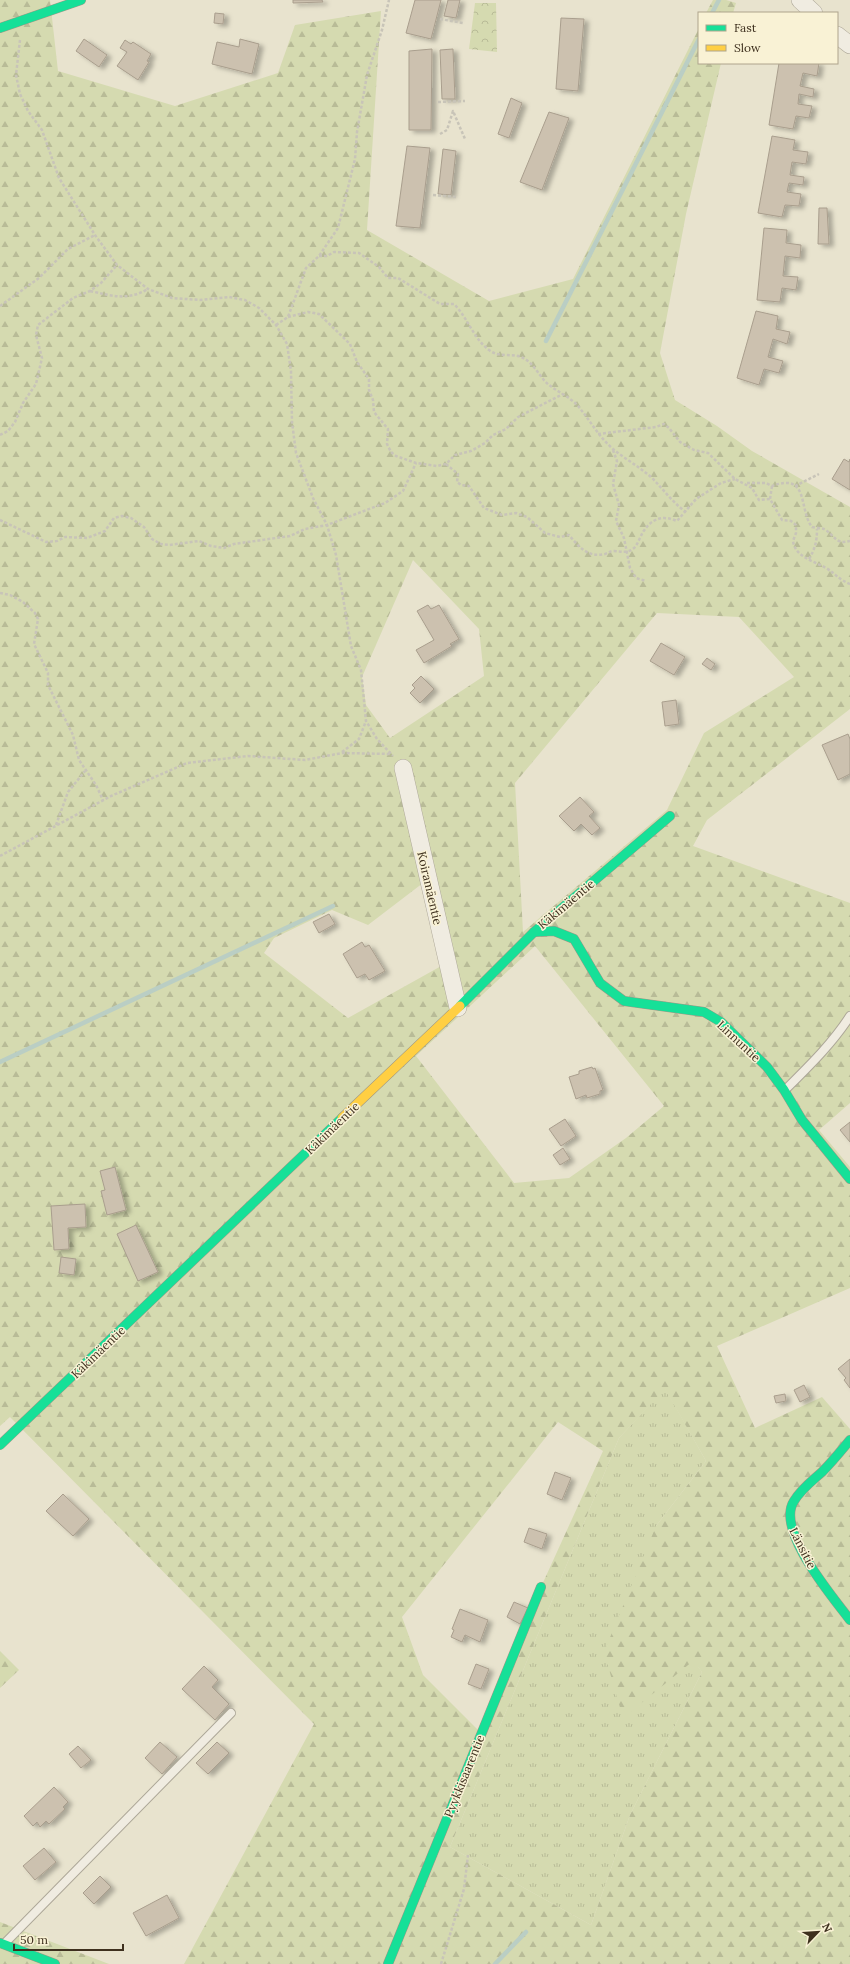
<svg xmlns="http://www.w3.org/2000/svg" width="850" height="1964" font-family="Lora,serif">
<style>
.grass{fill:url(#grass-tufts)}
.forest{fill:url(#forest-firs);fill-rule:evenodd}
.park{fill:url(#park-crowns)}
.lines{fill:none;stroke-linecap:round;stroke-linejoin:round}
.stream{stroke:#bacec4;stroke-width:4.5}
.building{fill:#ccc1af;stroke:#a99e8d;filter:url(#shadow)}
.lane-casing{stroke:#ada798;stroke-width:10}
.street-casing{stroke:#ada798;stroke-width:18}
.fast-casing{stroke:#9d9787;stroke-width:10}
.slow-casing{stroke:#9d9787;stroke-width:10}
.path{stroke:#c8c4b8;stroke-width:2.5;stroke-dasharray:3 2;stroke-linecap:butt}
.lane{stroke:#f0ece1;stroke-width:8}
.street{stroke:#f0ece1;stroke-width:17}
.fast{stroke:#16e098;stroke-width:9}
.slow{stroke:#ffcf43;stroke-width:9}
.labels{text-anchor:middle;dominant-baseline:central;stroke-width:3;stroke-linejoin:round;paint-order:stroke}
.street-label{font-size:12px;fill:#3e301e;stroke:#f9f2d5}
</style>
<defs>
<pattern id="grass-tufts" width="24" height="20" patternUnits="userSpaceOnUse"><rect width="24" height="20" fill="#d5dab0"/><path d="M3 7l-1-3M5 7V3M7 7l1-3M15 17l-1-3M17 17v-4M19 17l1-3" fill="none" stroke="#b8bb97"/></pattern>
<pattern id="forest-firs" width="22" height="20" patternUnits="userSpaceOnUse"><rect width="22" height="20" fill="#d5dab0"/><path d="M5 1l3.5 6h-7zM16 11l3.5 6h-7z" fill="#b8bb97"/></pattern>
<pattern id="park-crowns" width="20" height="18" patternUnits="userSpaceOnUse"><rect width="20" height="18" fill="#d5dab0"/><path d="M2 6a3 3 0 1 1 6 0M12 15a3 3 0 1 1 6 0" fill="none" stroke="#b8bb97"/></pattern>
<filter id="shadow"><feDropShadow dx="4.5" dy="2.5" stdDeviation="2" flood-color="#0004"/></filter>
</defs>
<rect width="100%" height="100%" fill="#e8e3ce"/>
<!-- grass -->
<path class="grass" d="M665 1388 706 1461 656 1526 694 1661 702 1672 630 1815 591 1925 450 1847 619 1438Z"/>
<!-- forest -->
<g class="forest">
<path d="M0 0H50L58 71 175 106 278 73 295 25 381 11 367 230 489 301 573 279 699 28V63H721L686 214 660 353 675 400 717 426 752 451 850 507V709L707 820 693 846 850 903V1103L819 1130 850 1167V1288L717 1346 755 1428 822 1397 850 1429V1964H184L314 1724 10 1417 0 1426ZM413 560 479 629 484 676 390 738 366 705 362 677ZM657 613 739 617 794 677 704 733 667 810 523 932 515 783ZM423 883 443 965 348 1018 264 953 274 938 332 910 368 925ZM535 946 664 1106 626 1138 569 1178 514 1183 416 1056ZM665 1389 706 1461 656 1526 604 1652 623 1718 693 1661 702 1672 630 1815 591 1925 450 1847 619 1438ZM558 1422 603 1451 541 1587 481 1733 423 1675 402 1617Z"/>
<path d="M713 0H726L736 3 733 13H706Z"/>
<path d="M0 1651 19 1670 0 1688Z"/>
<path d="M0 1922 109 1964H0Z"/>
</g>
<!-- park -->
<path class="park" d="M475 3H496L497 52 469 49Z"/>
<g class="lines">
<!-- stream -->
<g class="stream">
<path d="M712 13 719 0"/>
<path d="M546 341 699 39"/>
<path d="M0 1062 333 906"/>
<path d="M495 1964 526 1932"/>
</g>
</g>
<!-- building -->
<g class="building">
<path d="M293 0H322L323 2 293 3Z"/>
<path d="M415 0H441L431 39 406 33Z"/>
<path d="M448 0H460L456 18 444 16Z"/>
<path d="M215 13 224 14 223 24 214 23Z"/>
<path d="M561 18 584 19 578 91 556 89Z"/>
<path d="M84 39 107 55 99 67 76 51Z"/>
<path d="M240 39 259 44 252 74 212 64 217 42 239 47Z"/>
<path d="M125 40 131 44 133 42 151 54 147 61 149 62 138 80 117 66 127 52 120 48Z"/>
<path d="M432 49 431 130H409V51Z"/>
<path d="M453 49 455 99H442L440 50Z"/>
<path d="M779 63H819L817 76 803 73 800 86 814 89 813 97 799 94 798 104 812 106 809 118 796 116 793 129 769 125Z"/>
<path d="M511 98 522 103 509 138 498 134Z"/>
<path d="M549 112 569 118 542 190 520 182Z"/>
<path d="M772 136 795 140 793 150 808 152 806 164 792 162 790 175 804 177 803 185 789 183 787 192 801 194 799 206 785 205 782 217 758 213Z"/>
<path d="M407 146 430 148 420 228 396 226Z"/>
<path d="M443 149 456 151 451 195 438 194Z"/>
<path d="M819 208H827L829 244H818Z"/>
<path d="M764 228 787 230 786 243 801 245 800 258 785 256 783 276 798 277 796 290 782 288 780 302 757 300Z"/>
<path d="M756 311 778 316 776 329 790 332 787 344 773 339 768 357 783 361 779 373 764 369 759 385 737 378Z"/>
<path d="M844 459 849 462 850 459V490L832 479Z"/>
<path d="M428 605 431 609 439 605 459 639 450 644 452 646 424 663 416 650 434 640 417 611Z"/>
<path d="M661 643 685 657 674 675 650 661Z"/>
<path d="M707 658 715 664 711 670 702 664Z"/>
<path d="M421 676 434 689 420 703 410 693 415 688 412 685Z"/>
<path d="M676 700 679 724 665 726 662 702Z"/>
<path d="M848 734 850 739V774L838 780 822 745Z"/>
<path d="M580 797 594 812 589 816 600 828 592 835 581 824 574 831 559 816Z"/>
<path d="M329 914 335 924 319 933 313 922Z"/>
<path d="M362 942 365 947 369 945 385 971 369 980 365 974 357 978 343 954Z"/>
<path d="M592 1067 593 1069 595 1068 603 1090 600 1091V1094L587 1098 586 1095 576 1099 569 1077 579 1074V1071Z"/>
<path d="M565 1119 576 1136 561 1146 549 1129Z"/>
<path d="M850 1122V1142L840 1130Z"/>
<path d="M563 1148 570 1159 560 1165 553 1155Z"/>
<path d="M115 1167 126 1210 107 1215 101 1191 105 1190 100 1171Z"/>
<path d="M85 1204 86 1227 68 1228 69 1249 54 1250 51 1206Z"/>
<path d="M136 1225 158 1272 138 1281 117 1234Z"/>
<path d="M61 1257 76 1259 74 1275 59 1273Z"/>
<path d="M850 1359V1388L844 1380 846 1378 838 1369Z"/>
<path d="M804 1385 810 1397 800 1402 794 1390Z"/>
<path d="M785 1394 786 1401 776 1403 774 1396Z"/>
<path d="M555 1472 571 1478 562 1500 547 1494Z"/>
<path d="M63 1494 89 1519 73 1536 46 1511Z"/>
<path d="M529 1528 547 1534 542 1549 524 1542Z"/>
<path d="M514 1602 528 1608 520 1624 507 1617Z"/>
<path d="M460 1609 488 1620 480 1642 465 1635 462 1642 451 1637 454 1630 452 1629Z"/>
<path d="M476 1664 489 1669 481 1689 468 1684Z"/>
<path d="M204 1666 218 1680 212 1687 229 1704 215 1720 182 1689Z"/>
<path d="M160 1742 177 1757 162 1774 145 1758Z"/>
<path d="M217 1742 229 1753 208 1774 196 1763Z"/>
<path d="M78 1746 91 1760 81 1768 69 1754Z"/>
<path d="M54 1787 68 1802 63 1807 65 1809 49 1824 46 1821 40 1827 37 1822 33 1826 24 1816Z"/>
<path d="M44 1848 56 1862 35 1880 23 1866Z"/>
<path d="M100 1876 111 1887 94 1904 83 1893Z"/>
<path d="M167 1895 179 1918 146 1936 133 1913Z"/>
</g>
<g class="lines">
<!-- lane casing -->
<g class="lane-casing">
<g id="lane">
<path d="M785 1090C808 1067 832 1044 850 1016"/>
<path d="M4 1944 231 1713"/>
</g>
</g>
<!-- street casing -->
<g class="street-casing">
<g id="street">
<path d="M800 0 814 13"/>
<path d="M837 35 850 45"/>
<path d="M403 768 458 1008"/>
</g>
</g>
<!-- fast casing -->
<g class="fast-casing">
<g id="fast">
<path d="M0 28 81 0"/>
<path d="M534 932 554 931 574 939 600 983 624 1001 704 1012 721 1022 767 1067 784 1090 802 1120 850 1179"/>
<path d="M460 1006 534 932 670 816"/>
<path d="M850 1440C841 1451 832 1462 822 1472 812 1481 801 1489 794 1501 775 1530 833 1597 850 1620"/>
<path d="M0 1445 342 1118"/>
<path d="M0 1943 55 1964"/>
<path d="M388 1964 541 1587"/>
</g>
</g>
<!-- slow casing -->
<g class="slow-casing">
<path id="slow" d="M342 1118 460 1006"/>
</g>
<!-- path -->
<g class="path">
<path d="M440 19 463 23"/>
<path d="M20 40 16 75 20 94 28 111 42 130 59 178 95 235 117 265 148 289 172 298 200 300 229 297 245 300 259 308 276 325 287 344 291 371 292 422 296 453 313 498 327 525 336 555 351 646 361 670 366 721 377 739 393 756"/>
<path d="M438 102 465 101"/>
<path d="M440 134 447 130 453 111 465 139"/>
<path d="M433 195 457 197"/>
<path d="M319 256H327L334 252 359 253 379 267 388 278H398L440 304H454C468 318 473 338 489 350 499 358 511 353 521 357 534 362 539 377 549 385 558 392 570 397 578 406 590 420 598 436 613 449 625 459 640 467 652 478 664 490 672 502 686 512"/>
<path d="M90 291C113 296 127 301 148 289"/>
<path d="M0 306 39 278 68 249 95 235"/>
<path d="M288 317 308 312 319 314 350 344 357 362 369 379V390L373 400 374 412 388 429 387 444 391 452 396 456 416 463 437 466 446 464 455 455 471 451 485 443 493 435 506 429 518 417 563 394"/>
<path d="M276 325 288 317 306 268 319 256 338 228 355 159 357 132 367 75 382 30 389 0"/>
<path d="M598 434 656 427 664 424 669 428 680 442 694 450 708 453 735 479 752 488 759 500 770 499"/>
<path d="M0 435 8 431 15 422 23 403 36 384 42 358 36 335 38 325 73 298 90 291 101 283 117 265"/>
<path d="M613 450 617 461 613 484 619 505 616 521 624 538 630 568 636 578 646 581"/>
<path d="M446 464 458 474 457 482 461 485 469 486 484 508 502 515 516 513 527 517 545 533 560 537 569 535C579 547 588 558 605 554 608 553 610 551 614 551 621 551 627 554 634 548 638 544 640 537 643 532 652 518 663 515 677 521L696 499 721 483 735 479"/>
<path d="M747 483H766L772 486C810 472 798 509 812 527 816 528 821 528 824 529 835 535 835 545 850 541"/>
<path d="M772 486 770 499 782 520 791 521 796 525V533L793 541C795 557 814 561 826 568 836 574 838 579 850 584"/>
<path d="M795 486 819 474"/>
<path d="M0 520 46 542 57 541 65 537 87 538 105 531 114 518 122 516 131 518 144 527 152 539 161 544 169 545 199 541 211 546 224 548 234 544 290 536 305 529 327 525 385 503 403 491 416 463"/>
<path d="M809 559C815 549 817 541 817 529"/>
<path d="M0 593 10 595 23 602 35 613 38 619 34 644 48 673V685L73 735 79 760 96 785 103 800"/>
<path d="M342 752 359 739 366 721"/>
<path d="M56 825 68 792 85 771"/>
<path d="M0 856 111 796 187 763 248 756 305 760 342 753 391 754"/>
<path d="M441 1964 464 1889 468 1855"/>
</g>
<!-- lane -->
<use href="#lane" class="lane"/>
<!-- street -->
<use href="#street" class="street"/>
<!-- fast -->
<use href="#fast" class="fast"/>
<!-- slow -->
<use href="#slow" class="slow"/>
</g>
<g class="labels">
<!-- street labels -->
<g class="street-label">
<text transform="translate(430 888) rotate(77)">Koiramäentie</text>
<text transform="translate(566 904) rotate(-40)">Käkimäentie</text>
<text transform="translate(739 1041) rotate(43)">Linnuntie</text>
<text transform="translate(332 1128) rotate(-44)">Käkimäentie</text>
<text transform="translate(98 1352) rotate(-44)">Käkimäentie</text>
<text transform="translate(803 1548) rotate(63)">Länsitie</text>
<text transform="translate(464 1776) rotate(-68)">Pyykkisaarentie</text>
</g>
</g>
<!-- legend -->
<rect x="698" y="12" width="140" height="52" fill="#f9f2d5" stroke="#aea48c"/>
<rect x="706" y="25" width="20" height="6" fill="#16e098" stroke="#aea48c"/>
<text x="734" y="32" font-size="12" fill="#3e301e">Fast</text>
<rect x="706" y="45" width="20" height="6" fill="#ffcf43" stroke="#aea48c"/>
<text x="734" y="52" font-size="12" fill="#3e301e">Slow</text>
<!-- north arrow -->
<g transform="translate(818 1932) rotate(65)" stroke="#f9f2d5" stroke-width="3" paint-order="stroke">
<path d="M0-3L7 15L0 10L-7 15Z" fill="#3e301e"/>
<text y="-6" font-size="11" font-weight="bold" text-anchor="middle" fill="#3e301e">N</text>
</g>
<!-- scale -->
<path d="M14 1944v6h109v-6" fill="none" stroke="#3e301e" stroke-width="2"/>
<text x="20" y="1944" font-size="12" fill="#3e301e" stroke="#f9f2d5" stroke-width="3" paint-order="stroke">50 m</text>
</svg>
